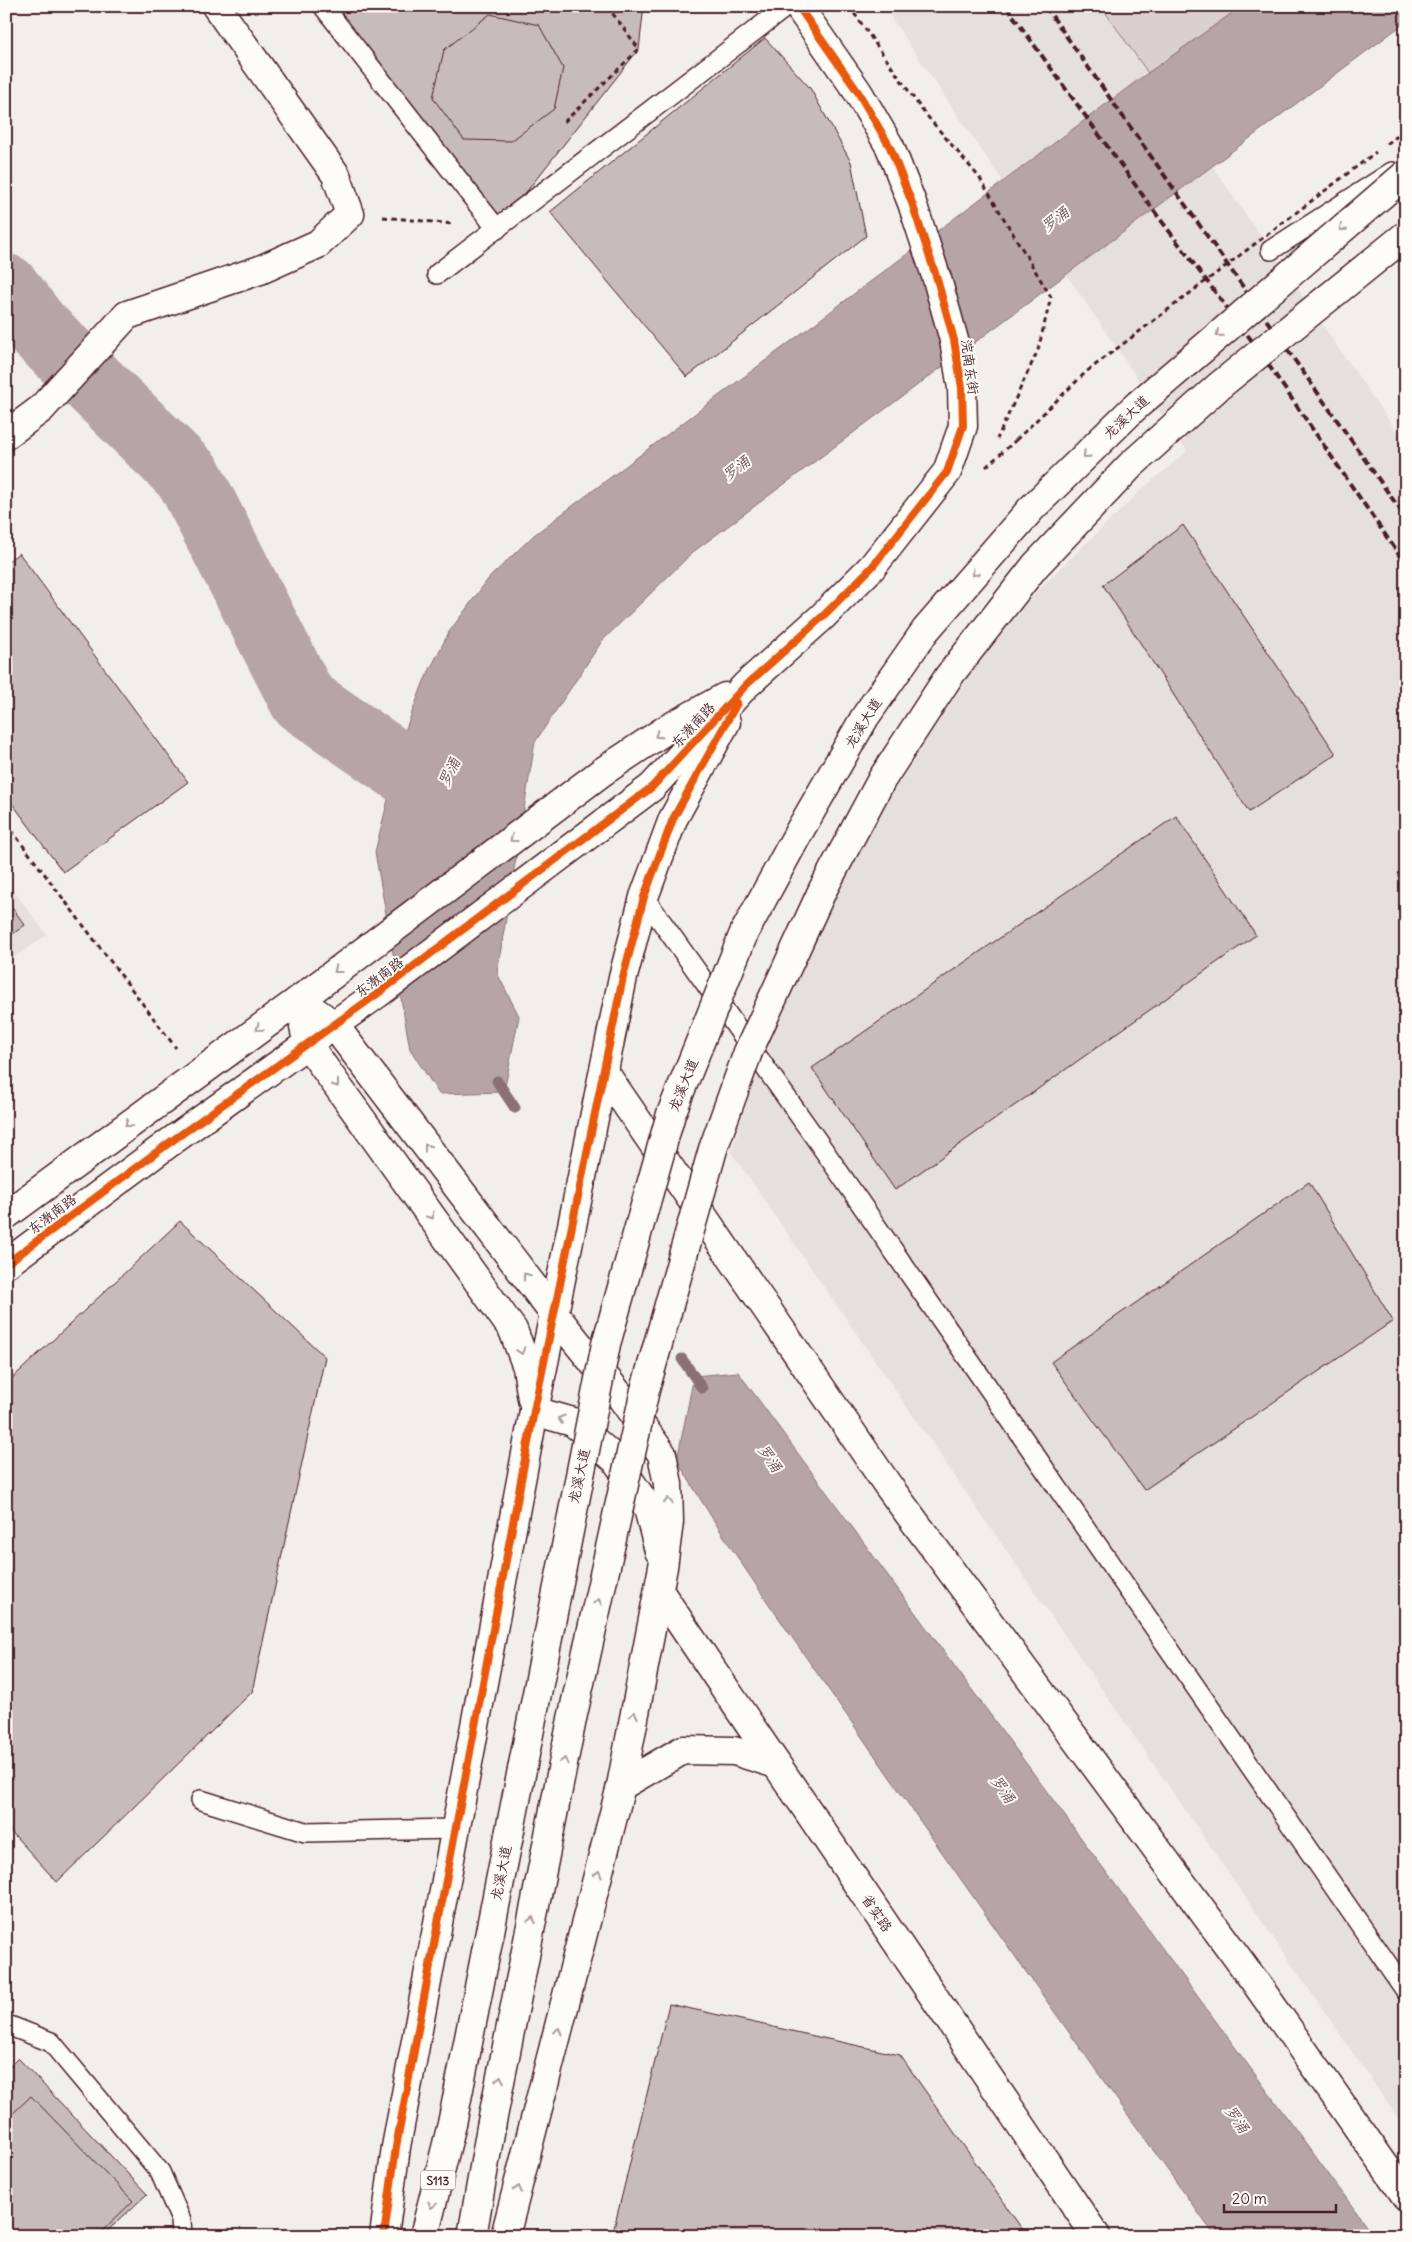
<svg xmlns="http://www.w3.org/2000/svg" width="1412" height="2242" font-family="Delius,'LXGW WenKai TC',sans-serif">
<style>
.built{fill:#e5dfdd}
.green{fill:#d9d0cf;stroke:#92787d}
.water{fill:#b7a5a6;stroke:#8b6f75}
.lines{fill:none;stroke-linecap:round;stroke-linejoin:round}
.stream{stroke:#8b6f75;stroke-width:11}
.river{stroke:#b7a5a6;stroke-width:68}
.building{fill:#c8bbbb;stroke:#4a1f2b}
.service-casing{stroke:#4a1f2b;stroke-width:22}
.minor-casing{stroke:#4a1f2b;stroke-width:31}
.tertiary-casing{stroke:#4a1f2b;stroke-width:31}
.primary-casing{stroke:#4a1f2b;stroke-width:31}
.path{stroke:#4a1f2b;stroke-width:3;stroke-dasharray:5 4;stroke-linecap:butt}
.service{stroke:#fdfcf7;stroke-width:19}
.minor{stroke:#fdfcf7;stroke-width:28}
.tertiary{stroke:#fdfcf7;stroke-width:28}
.primary{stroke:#fdfcf7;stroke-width:28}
.rail{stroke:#4a1f2b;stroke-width:4;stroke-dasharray:8 4;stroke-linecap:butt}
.primary-bridge-casing{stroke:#4a1f2b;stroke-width:31;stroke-linecap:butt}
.path-bridge{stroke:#4a1f2b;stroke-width:3;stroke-dasharray:5 4;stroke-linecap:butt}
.primary-bridge{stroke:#fdfcf7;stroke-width:28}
.cycleway-casing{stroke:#fdfcf7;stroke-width:11}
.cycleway{stroke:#e8590c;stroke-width:8}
.oneway{stroke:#ac999b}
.labels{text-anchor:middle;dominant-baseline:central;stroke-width:4;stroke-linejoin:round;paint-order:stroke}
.shield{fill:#fdfcf7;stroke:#806168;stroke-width:1}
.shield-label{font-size:12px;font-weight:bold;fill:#4a1f2b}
.street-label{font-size:14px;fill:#4a1f2b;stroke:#fdfcf7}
.water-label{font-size:15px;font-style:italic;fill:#704e56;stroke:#fdfcf7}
</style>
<rect width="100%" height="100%" fill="#f2efeb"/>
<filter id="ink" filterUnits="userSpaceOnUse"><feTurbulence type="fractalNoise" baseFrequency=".02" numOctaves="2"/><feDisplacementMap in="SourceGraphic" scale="10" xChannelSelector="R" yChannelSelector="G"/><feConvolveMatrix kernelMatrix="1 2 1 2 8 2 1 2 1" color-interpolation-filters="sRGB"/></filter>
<g filter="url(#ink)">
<!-- built -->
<g class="built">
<path d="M883 6H1101L1406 445V2130L731 1152 765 1046 837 887 865 835 930 735 966 680 1032 596 1140 491 1187 451Z"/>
<path d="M6 881 47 935 6 963Z"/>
</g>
<!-- green -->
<path class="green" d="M1101 6H1242L1148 73Z"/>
<!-- water -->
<g class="water">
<path d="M1242 6H1406V22L693 552 602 641 535 742 497 973 519 1016 504 1092 439 1094 410 1049 375 852 405 731 424 681 449 632 489 578 534 535 1138 80Z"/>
<path d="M738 1372 1374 2236H1215C1096 2071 979 1907 864 1740 800 1648 733 1557 677 1460L694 1376Z"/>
</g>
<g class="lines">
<!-- stream -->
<g class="stream">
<path d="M497 1081 515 1108"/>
<path d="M682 1359 702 1388"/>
</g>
<!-- river -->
<path class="river" d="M6 288 36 327 189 477 303 700 451 802"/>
</g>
<!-- building -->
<g class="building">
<path d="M323 6H644L639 49 497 229Z"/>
<path d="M490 14 539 25 563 68 554 109 511 141 464 140 433 98 444 50Z"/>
<path d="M765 38 810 88 851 162 866 236 687 377 550 212Z"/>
<path d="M1183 525 1336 754 1249 812 1103 585Z"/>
<path d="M19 553 188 782 63 872 6 795V563Z"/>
<path d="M1176 816 1256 935 895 1190 812 1068Z"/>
<path d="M6 900 25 925 6 939Z"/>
<path d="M1309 1182 1393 1321 1144 1490 1051 1362Z"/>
<path d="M180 1221 325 1357 252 1692 57 1882 6 1826V1384Z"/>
<path d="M669 2004 900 2055 1027 2236H612Z"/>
<path d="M18 2058 147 2194 102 2236H6V2070Z"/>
<path d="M31 2096 133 2201 97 2236H6V2120Z"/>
</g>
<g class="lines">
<!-- service casing -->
<g class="service-casing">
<g id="service">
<path d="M323 6 497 229"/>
<path d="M1271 250 1392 172"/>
<path d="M437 274 787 6"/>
<path d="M644 897 816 1139 1406 1991"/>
<path d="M201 1800 305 1832 455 1829"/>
<path d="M6 2027 10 2026 51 2042 160 2172 181 2220 182 2236"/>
</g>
</g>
<!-- minor casing -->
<g class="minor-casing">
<g id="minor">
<path d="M6 435 41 409 127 315 260 270 318 244 350 214 336 175 216 6"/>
<path d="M604 1072 889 1487 1253 1979 1406 2196"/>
<path d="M659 1591 1096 2236"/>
<path d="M621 1786 683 1750 734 1751 776 1764"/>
</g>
</g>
<!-- tertiary casing -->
<g class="tertiary-casing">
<g id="tertiary">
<path d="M299 1000 334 1025 555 1315 621 1397 662 1454 668 1484 669 1522 663 1567 621 1786 505 2236"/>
<path d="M304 1027 308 1045 513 1330 527 1367 532 1399"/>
<path d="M6 1215 299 1000 602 772 667 729 725 697"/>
<path d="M6 1264 169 1143 377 994 652 787 746 685 822 617 872 567 947 472 963 426 962 388 954 340 937 279 912 203 890 147 858 92 798 6"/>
<path d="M534 1411 573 1422 616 1460 648 1508 659 1551"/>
<path d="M384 2236 396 2147 534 1411 623 977 644 897 673 819 726 722"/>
</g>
</g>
<!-- primary casing -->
<g class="primary-casing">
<g id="primary">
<path d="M424 2236 452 2124"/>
<path d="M472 2236 491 2127"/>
</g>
</g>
<!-- path -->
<g class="path">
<path d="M849 6 922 110 979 177 1051 297 1038 350 997 439"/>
<path d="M564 122 639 49 607 6"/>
<path d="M383 217 454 224"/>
<path d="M986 467 1016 440"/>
<path d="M6 823 176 1048"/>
</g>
<!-- service -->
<use href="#service" class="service"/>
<!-- minor -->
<use href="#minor" class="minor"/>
<!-- tertiary -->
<use href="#tertiary" class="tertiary"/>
<!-- primary -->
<use href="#primary" class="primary"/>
<!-- rail -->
<g class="rail">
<path d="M1006 6 1157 215 1252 341 1406 565"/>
<path d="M1045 6 1406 518"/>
</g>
<!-- primary-bridge casing -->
<g class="primary-bridge-casing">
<g id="primary-bridge">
<path d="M452 2124 606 1344 671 1114 744 933 800 830 865 717 925 631 1031 509 1134 408 1406 174"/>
<path d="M491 2127 572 1719 645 1390 713 1149 748 1052 823 889 882 779 949 676 1035 566 1131 465 1219 386 1406 235"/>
</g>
</g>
<!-- path-bridge -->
<g class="path-bridge">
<path d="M1387 144 1396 137 1406 135"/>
<path d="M1016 440 1086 372 1376 152"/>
</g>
<!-- primary-bridge -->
<use href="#primary-bridge" class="primary-bridge"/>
<!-- cycleway casing -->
<g class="cycleway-casing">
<g id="cycleway">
<path d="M6 1264 169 1143 377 994 652 787 746 685 822 617 872 567 947 472 963 426 962 388 954 340 937 279 912 203 890 147 858 92 798 6"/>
<path d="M384 2236 396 2147 534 1411 623 977 644 897 673 819 737 703"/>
</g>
</g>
<!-- cycleway -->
<use href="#cycleway" class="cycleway"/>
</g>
<!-- one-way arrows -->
<defs><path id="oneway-chevron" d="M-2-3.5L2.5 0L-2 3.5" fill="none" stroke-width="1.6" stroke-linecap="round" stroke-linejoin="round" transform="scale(1.25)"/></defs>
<g class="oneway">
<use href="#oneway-chevron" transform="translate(1342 228) rotate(140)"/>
<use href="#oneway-chevron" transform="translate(1219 334) rotate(139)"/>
<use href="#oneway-chevron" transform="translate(1086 455) rotate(136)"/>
<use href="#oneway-chevron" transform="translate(975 573) rotate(131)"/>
<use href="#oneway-chevron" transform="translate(658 735) rotate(146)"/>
<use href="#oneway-chevron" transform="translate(513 839) rotate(144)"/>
<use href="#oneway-chevron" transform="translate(337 970) rotate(143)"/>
<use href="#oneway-chevron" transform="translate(259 1028) rotate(144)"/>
<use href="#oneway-chevron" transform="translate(336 1084) rotate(54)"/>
<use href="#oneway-chevron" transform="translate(128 1124) rotate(143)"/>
<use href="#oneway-chevron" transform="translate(427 1147) rotate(-127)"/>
<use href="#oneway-chevron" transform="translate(431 1216) rotate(54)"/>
<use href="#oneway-chevron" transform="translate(526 1276) rotate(-127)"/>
<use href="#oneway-chevron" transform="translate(521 1351) rotate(71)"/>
<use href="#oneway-chevron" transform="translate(561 1419) rotate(-163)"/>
<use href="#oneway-chevron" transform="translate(668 1501) rotate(-92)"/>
<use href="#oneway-chevron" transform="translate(598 1602) rotate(-77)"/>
<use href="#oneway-chevron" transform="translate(634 1715) rotate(-79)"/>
<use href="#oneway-chevron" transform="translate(564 1761) rotate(-79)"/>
<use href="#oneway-chevron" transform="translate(598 1874) rotate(-76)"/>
<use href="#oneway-chevron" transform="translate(532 1920) rotate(-79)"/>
<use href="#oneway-chevron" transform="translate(558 2031) rotate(-76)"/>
<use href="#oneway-chevron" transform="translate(500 2079) rotate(-79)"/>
<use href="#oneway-chevron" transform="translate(518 2189) rotate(-76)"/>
<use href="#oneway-chevron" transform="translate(432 2205) rotate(104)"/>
</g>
</g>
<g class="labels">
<!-- shield labels -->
<rect class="shield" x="420.5" y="2170.5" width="35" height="19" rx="4"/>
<g class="shield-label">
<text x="438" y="2180">S113</text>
</g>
<!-- street labels -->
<g class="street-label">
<text transform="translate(970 367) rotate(82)">浣南东街</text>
<text transform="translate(1126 417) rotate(-43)">龙溪大道</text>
<text transform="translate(863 723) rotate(-58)">龙溪大道</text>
<text transform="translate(693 725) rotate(-47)">东漖南路</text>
<text transform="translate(379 977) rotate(-37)">东漖南路</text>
<text transform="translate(683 1085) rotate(-68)">龙溪大道</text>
<text transform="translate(52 1214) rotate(-37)">东漖南路</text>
<text transform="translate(579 1476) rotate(-78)">龙溪大道</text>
<text transform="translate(501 1873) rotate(-79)">龙溪大道</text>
<text transform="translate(877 1913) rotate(56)">省实路</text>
</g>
<!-- water labels -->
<g class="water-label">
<text transform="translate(1055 219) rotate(-38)">罗涌</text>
<text transform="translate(736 468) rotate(-38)">罗涌</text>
<text transform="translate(449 772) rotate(-64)">罗涌</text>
<text transform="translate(770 1458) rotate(55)">罗涌</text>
<text transform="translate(1003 1789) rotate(55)">罗涌</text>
<text transform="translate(1237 2119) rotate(55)">罗涌</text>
</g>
</g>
<!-- margin -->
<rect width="1412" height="2242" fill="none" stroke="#fdfcf7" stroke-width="25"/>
<rect x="12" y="12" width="1387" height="2217" fill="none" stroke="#4a1f2b" stroke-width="2" filter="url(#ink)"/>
<!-- scale -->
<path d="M1224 2204v8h112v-8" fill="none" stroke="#4a1f2b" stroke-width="2.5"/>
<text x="1232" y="2204" font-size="15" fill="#4a1f2b" stroke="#fdfcf7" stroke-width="4" paint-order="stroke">20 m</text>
</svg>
